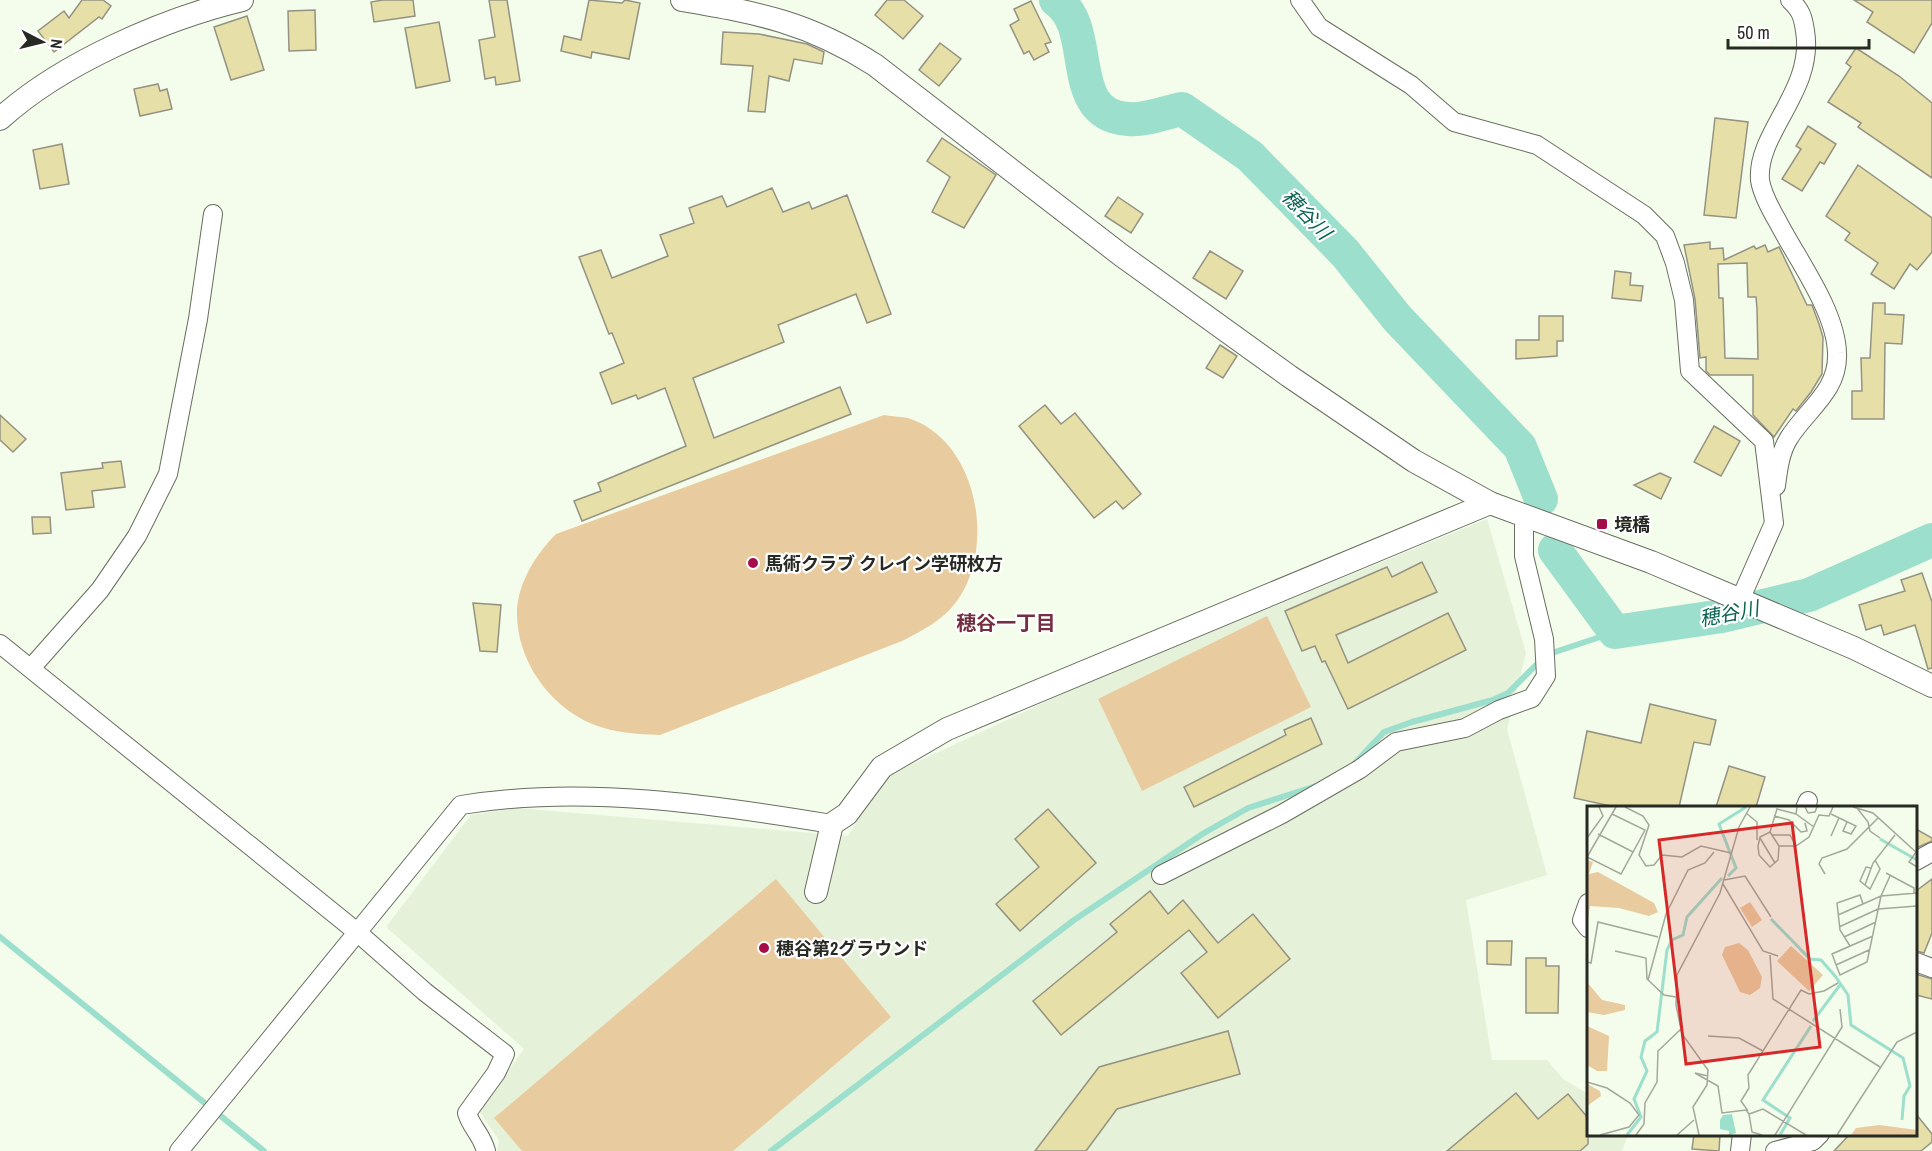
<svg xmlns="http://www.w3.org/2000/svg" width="1932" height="1151" font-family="'Archivo Narrow','Noto Sans JP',sans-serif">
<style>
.built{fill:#e6f1d9}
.green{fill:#e8cb9e}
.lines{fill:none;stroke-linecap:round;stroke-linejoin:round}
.stream{stroke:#9cdfcc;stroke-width:6}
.river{stroke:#9cdfcc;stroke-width:34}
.building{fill:#e6e0a8;stroke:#949383;stroke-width:1.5;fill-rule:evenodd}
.minor-casing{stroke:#686e60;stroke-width:20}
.tertiary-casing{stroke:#686e60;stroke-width:24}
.minor{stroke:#fff;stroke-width:18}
.tertiary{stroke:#fff;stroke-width:22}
.poi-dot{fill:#a40d47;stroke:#fff;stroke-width:2}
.labels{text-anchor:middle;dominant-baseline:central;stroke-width:4.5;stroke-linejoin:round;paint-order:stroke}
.poi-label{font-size:18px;font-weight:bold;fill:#272923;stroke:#fff;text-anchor:start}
.water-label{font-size:20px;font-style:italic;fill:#0b6453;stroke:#fff}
.neighbourhood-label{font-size:20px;font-weight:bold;fill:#752f40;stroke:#fff}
.inset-river{fill:none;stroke:#9cdfcc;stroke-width:3}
.inset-road{fill:none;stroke:#a2a89b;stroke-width:1.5}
.view{fill:#d62828;fill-opacity:0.15;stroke:#d62828;stroke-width:3}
.inset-edge{fill:none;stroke:#272923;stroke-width:3}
</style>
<rect width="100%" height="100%" fill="#f4fceb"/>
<!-- built -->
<path class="built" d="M1487 519 1526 653 1507 729 1547 875 1466 900 1492 1060H1547L1563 1079 1588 1094V1134L1628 1135 1622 1151H497L499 1140 479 1111 524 1049 386 927 471 815 517 808 848 836 883 778 1086 683Z"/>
<!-- green -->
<g class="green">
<path d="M884 415C892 417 903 416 911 419 978 443 996 547 957 601 942 621 923 630 902 641L660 735C636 734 615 733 592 724 548 705 516 659 517 611 518 582 537 553 556 534Z"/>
<path d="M1267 616 1311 707 1142 791 1098 699Z"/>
<path d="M776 879 891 1017 733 1151H522L494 1118Z"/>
</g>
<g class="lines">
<!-- stream -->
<g class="stream">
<path d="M1355 763 1384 732 1412 722 1493 700 1508 693 1546 655 1615 632"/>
<path d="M0 937 264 1151"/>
<path d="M771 1151 1074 920 1204 833 1248 808 1316 786"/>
</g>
<!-- river -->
<g class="river">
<path d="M1056 0C1098 28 1063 115 1128 119 1145 121 1166 112 1182 109L1250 156 1345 253 1397 318 1520 447 1541 499"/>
<path d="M1555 550 1615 632 1722 616 1809 595 1932 540"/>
</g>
</g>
<!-- building -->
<g class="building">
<path d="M82 0H103L111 6 102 19 99 17 54 52 38 31 64 11 69 18Z"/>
<path d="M383 0H413L415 16 374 22 371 2Z"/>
<path d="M489 0H507L520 81 496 85 495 77 485 79 479 40 495 37Z"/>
<path d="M589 0 622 3 625 0 640 3 629 59 592 52 591 58 561 51 564 36 581 40Z"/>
<path d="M887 0H904L923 16 903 39 875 15Z"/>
<path d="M1854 0H1932V23L1914 53 1867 22 1873 12Z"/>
<path d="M1031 1 1051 42 1045 44 1049 52 1034 60 1029 51 1024 54 1010 25 1019 20 1014 9Z"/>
<path d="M315 10 316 50 289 51 288 11Z"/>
<path d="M247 16 264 70 231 80 214 27Z"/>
<path d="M439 22 450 81 416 88 405 28Z"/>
<path d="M723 32 759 34 807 44 824 52 822 64 794 59 789 81 769 76 765 112 748 111 753 66 721 64Z"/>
<path d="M940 43 961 59 939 86 919 70Z"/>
<path d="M1856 48 1899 76 1932 103V178L1858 127 1861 123 1828 102 1851 67 1846 63Z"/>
<path d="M158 84 160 91 167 89 172 109 140 116 134 89Z"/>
<path d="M1715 118 1748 122 1736 218 1704 215Z"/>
<path d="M1808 126 1836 144 1824 164 1820 162 1802 191 1782 179 1801 149 1796 146Z"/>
<path d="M942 138 996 175 964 228 932 212 950 177 927 161Z"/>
<path d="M62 144 69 184 40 189 33 150Z"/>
<path d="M1858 165 1932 218V252L1917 270 1910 264 1894 289 1871 274 1878 263 1845 240 1850 233 1826 216Z"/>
<path d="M772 188 783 212 809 202 812 209 847 195 891 314 867 323 856 294 778 325 784 342 693 378 714 438 840 387 851 414 582 521 574 501 601 491 598 483 686 446 665 388 638 399 636 395 612 404 600 373 624 363 612 333 609 334 579 257 601 250 612 278 668 256 660 235 694 223 689 208 722 196 727 207Z"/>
<path d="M1118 197 1143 214 1131 233 1105 216Z"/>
<path d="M1710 242V249L1723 248 1724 260 1754 246 1756 249 1765 245 1768 252 1779 247 1807 305H1812L1819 324 1823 337 1822 374 1811 392 1796 411 1793 409 1774 437 1753 415V375H1710L1706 371V357L1700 358 1695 299 1684 245ZM1747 263 1748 297H1756L1757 309 1758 359 1725 358 1723 298H1719L1718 264Z"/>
<path d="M1210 251 1243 271 1226 299 1193 278Z"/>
<path d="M1615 271 1631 273 1630 285 1643 286 1641 301 1612 298Z"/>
<path d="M1873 303H1885V314L1904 315 1902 344 1885 343 1884 419H1852V391H1862L1861 358H1870Z"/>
<path d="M1539 316H1563V341H1557V356L1516 359V340H1539Z"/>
<path d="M1220 345 1237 356 1223 378 1206 368Z"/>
<path d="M1045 405 1061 424 1075 413 1141 494 1123 509 1116 501 1094 518 1019 426Z"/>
<path d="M0 415 26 439 13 452 0 440Z"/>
<path d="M1714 426 1740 441 1721 476 1694 462Z"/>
<path d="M121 461 125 487 92 491 94 507 66 510 61 473 103 468 102 463Z"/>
<path d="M1660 473 1671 478 1661 499 1634 485Z"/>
<path d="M32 517H50L51 533 33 534Z"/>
<path d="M1422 562 1437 592 1336 635 1348 663 1448 613 1466 650 1348 709 1325 661 1322 662 1315 646 1302 651 1285 611 1387 567 1392 577Z"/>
<path d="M1922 573 1932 602V668L1928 669 1915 625 1884 635 1881 625 1866 630 1859 605 1905 591 1901 580Z"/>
<path d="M473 603 501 605 497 652 480 651Z"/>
<path d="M1650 704 1716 720 1710 745 1694 742 1679 807H1615L1574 798 1587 731 1641 743Z"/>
<path d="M1311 718 1322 744 1194 807 1184 787 1286 735 1284 730Z"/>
<path d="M1729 766 1765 777 1756 807H1716Z"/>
<path d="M1048 809 1096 863 1020 931 996 904 1039 867 1015 839Z"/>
<path d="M1916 829 1932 838V841L1916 848Z"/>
<path d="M1932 879V933L1924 953 1916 951V891Z"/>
<path d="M1150 891 1168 914 1183 900 1218 943 1253 914 1290 959 1218 1018 1181 973 1207 952 1189 930 1061 1035 1033 1001 1117 932 1110 924Z"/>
<path d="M1487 941H1512L1511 965 1487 964Z"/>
<path d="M1526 958H1546V966H1559L1558 1013H1526Z"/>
<path d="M1916 974 1932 979V999L1916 995Z"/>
<path d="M1228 1031 1240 1074 1117 1109 1086 1151H1035L1099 1067Z"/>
<path d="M1516 1093 1538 1119 1568 1094 1588 1118V1144L1580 1151H1447Z"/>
<path d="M1916 1114 1932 1134V1142L1921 1151H1834L1850 1134H1916Z"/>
<path d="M1694 1134H1720L1719 1151 1692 1149Z"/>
</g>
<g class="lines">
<!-- minor casing -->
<g class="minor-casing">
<g id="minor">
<path d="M1300 0 1319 27 1411 85 1454 122 1537 145 1644 215 1665 236 1675 263 1684 300 1690 371 1764 441 1774 523 1740 600"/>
<path d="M1776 486C1778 470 1780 452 1789 438 1806 410 1839 391 1837 353 1836 311 1797 259 1778 222 1771 210 1762 194 1760 180 1756 133 1815 90 1805 31 1803 17 1801 10 1790 0"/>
<path d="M0 644 357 932 425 992 505 1054 496 1073 467 1113C472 1129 481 1133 486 1151"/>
<path d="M31 668 100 590 137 536 168 474 198 319 213 214"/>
<path d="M1805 808 1808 801"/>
<path d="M1916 861 1932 852"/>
<path d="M1161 875 1282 814 1360 769 1396 742 1465 728 1499 710 1532 698 1546 676 1544 639 1524 556V516"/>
<path d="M1588 903 1582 920 1588 928"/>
<path d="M1916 962 1932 968"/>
<path d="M179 1151 461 805C583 785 711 804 832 824"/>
<path d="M1740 1151 1742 1134"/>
<path d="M1775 1151 1813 1141 1820 1134"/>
</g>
</g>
<!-- tertiary casing -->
<g class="tertiary-casing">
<g id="tertiary">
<path d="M682 0C758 13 808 22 875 65L1121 255 1289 376 1414 461 1490 503 1651 562 1854 648 1932 686"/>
<path d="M0 119C60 64 163 19 242 0"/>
<path d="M816 892 832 824 847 814 882 767 947 729 1490 503"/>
</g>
</g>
<!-- minor -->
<use href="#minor" class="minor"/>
<!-- tertiary -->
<use href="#tertiary" class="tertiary"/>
</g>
<!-- markers -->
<g class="poi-dot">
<rect x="1596" y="518" width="12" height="12" rx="3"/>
<circle cx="753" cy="563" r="6"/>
<circle cx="764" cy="948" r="6"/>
</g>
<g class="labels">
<!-- poi labels -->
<g class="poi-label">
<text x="1614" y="524">境橋</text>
<text x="765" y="563">馬術クラブ クレイン学研枚方</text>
<text x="776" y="948">穂谷第2グラウンド</text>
</g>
<!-- water labels -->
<g class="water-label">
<text transform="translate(1307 214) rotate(46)">穂谷川</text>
<text transform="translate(1729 613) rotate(-11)">穂谷川</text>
</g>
<!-- neighbourhood labels -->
<g class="neighbourhood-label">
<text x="1006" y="622">穂谷一丁目</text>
</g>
</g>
<!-- overview -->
<g transform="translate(1587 806)">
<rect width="330" height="330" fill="#f4fceb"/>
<path d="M0 54 6 56 2 68 11 66 67 97 71 106 62 110 32 102 3 100 0 120ZM163 96 175 114 165 121 153 102ZM152 137 161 144 175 171 173 182 163 189 153 186 135 149 138 141ZM204 140 236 169 222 185 190 155ZM0 176 15 194 38 199V204L17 209 0 206ZM0 220 22 230 20 265H10L0 259ZM0 278 13 285 14 290 0 300ZM292 319 330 324V329H264L269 322Z" fill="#e8cb9e"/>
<path d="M145 308 149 327 142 329V325L133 323V314L136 309Z" fill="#9cdfcc"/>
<path class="inset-river" d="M293 33 330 54M141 70 149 62 132 18 159 1M184 113 223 153 234 154 248 170 261 189 264 219 316 252 323 280 317 290 315 314M226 215 253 179M40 329 54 311 47 293 60 265 54 251 58 235 70 226 80 144 85 134 96 129 100 111 135 72M193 329 203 312 176 294 224 220"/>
<path class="inset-road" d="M38 1 56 10 62 19 52 49 59 60 67 59 75 49 95 51 114 40 144 47M210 1 209 8 227 21M218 1 221 7 228 6 230 1M266 1 286 7 330 47M270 2 281 16 283 25 293 32M159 7 170 16V34M25 8 58 24 34 68 0 51 29 1M244 8 269 20 264 28 256 25 260 16M187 10 202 14 214 26 220 25 218 17M183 26 192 40 191 54 183 61 172 49 171 40 173 31ZM183 26 190 3 209 8M11 28 46 46M185 29H203L209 40M244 30 252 12M0 32 16 10 12 1M173 32 188 57M192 40H209L222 31 232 9 242 10 246 1M329 46 322 56 330 61M284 62 279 61 273 75 283 83 293 63 288 54M299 67 327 82V87M238 68 232 58 235 52 260 43 291 12M137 74 158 70 184 111M136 78 176 145 191 150M278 79 286 57 308 29M251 109 294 90 330 87M252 121 291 103 330 100M286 130 245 148 253 169 280 156 294 90 303 70M257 131 289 116M263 140 253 124 250 97 273 89 276 98M28 145 59 152 60 173 77 189 89 191M183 149 186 193 293 261M0 156 4 157 11 116 71 131M249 159 282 144M61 174 79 108 101 64 118 57 127 46M121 230 152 232 176 245M121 270 108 267 131 280 135 307 159 304 162 308 176 303 219 329M0 276 20 282 43 297 52 309 42 321 13 329M161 305 154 295 162 282 161 269 214 184 222 188 237 185 251 177M162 308 165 326 175 329M49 329 57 318 58 297 70 276 71 245 94 223M90 329 107 314M112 329 106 301 120 279 121 264 95 228 89 199 90 169 133 87 152 21 163 1M188 329 255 221 253 203M250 329 310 236 330 226"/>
<path class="view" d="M205 17 233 241 99 258 72 34Z"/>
<rect width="330" height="330" class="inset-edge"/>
</g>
<!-- north arrow -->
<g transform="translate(42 42) rotate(97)" stroke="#ffffff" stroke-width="4.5" paint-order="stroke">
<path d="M0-4.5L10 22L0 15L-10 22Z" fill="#272923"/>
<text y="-9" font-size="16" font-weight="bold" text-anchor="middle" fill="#272923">N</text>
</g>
<!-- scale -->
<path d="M1728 39v9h141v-9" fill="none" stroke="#272923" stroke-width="3"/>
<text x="1737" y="39" font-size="18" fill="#272923" stroke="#ffffff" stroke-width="4.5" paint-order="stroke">50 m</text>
</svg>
